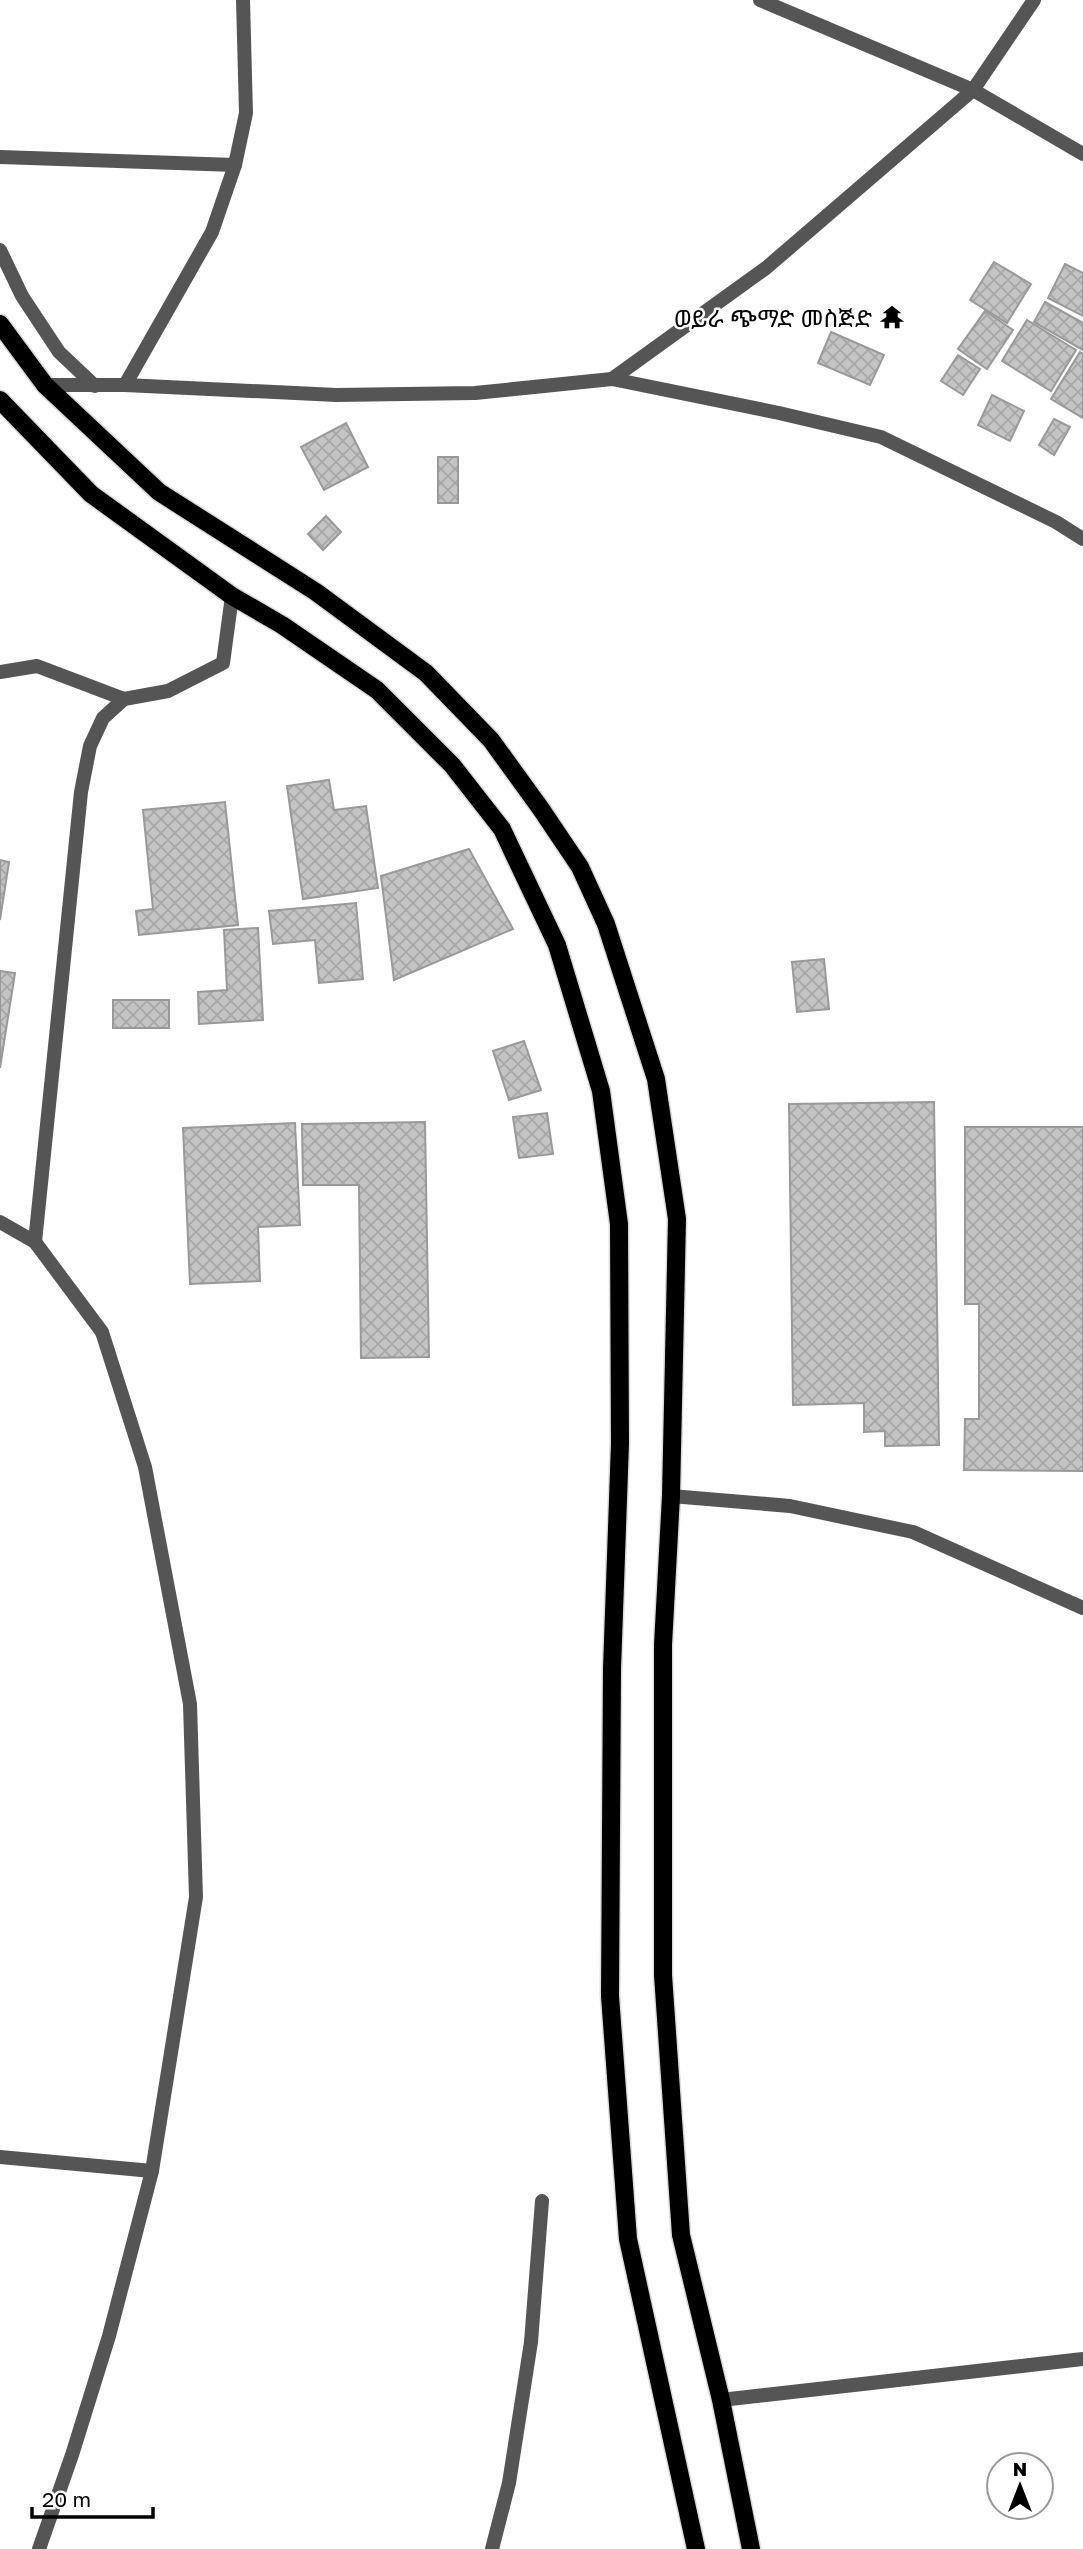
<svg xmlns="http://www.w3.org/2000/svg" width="1083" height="2549" font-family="'Golos Text','Noto Sans Ethiopic',sans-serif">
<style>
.building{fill:url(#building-cross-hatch);stroke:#999;stroke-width:2}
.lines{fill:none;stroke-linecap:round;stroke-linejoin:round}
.primary-casing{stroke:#dbdbdb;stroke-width:21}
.service{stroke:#555;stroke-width:14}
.minor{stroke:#555;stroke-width:14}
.primary{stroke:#000;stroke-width:18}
.labels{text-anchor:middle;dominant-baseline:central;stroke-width:5;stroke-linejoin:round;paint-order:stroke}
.poi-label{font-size:24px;fill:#000;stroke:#fff;text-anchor:end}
</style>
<defs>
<pattern id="building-cross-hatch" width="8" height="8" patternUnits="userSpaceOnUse" patternTransform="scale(1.75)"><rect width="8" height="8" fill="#c4c4c4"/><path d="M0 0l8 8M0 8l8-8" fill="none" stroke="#a7a7a7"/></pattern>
</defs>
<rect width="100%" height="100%" fill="#fff"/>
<!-- building -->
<g class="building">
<path d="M994 262 1031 284 1007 323 970 300Z"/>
<path d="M1065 264 1083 273V316L1048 298Z"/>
<path d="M1045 302 1083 323V350L1034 322Z"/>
<path d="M985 311 1013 330 987 369 958 349Z"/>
<path d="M1027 320 1076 350 1051 391 1002 361Z"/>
<path d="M831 332 884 355 870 385 818 363Z"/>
<path d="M1080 352 1083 354V418L1051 399Z"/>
<path d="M958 355 980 369 963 395 941 381Z"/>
<path d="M992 395 1024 411 1010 441 978 425Z"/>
<path d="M1054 419 1070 427 1054 455 1039 445Z"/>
<path d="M346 423 368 467 324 490 301 447Z"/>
<rect x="438" y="457" width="20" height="46"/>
<path d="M326 516 341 532 323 550 308 534Z"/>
<path d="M329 780 334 810 366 806 378 888 303 899 287 786Z"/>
<path d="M225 802 238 925 139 935 136 911 153 909 143 810Z"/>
<path d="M469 849 513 929 394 980 381 876Z"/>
<path d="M0 860 9 862 0 920Z"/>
<path d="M356 903 363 979 319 983 315 940 273 944 269 911Z"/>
<path d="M258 928 263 1020 199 1024 198 992 227 990 224 930Z"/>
<path d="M824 959 829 1009 797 1012 792 962Z"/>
<path d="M0 971 15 973 0 1068Z"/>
<rect x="113" y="1000" width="56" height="28"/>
<path d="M524 1041 541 1090 509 1100 493 1051Z"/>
<path d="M934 1102 939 1445 885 1446V1431L864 1432V1403L793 1405 789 1104Z"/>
<path d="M547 1113 553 1154 519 1158 513 1117Z"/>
<path d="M425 1122 429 1357 361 1358 359 1185H303L302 1124Z"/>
<path d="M295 1123 300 1225 258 1227 260 1281 190 1284 183 1128Z"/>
<path d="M965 1127H1083V1471L964 1470 965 1419H979V1304H965Z"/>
</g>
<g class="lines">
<!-- primary casing -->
<g class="primary-casing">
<g id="primary">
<path d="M0 324 45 385 159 492 316 592 426 673 491 740 541 809 580 867 606 924 656 1079 677 1219 671 1496 663 1645V1975L681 2235 721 2400 751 2549"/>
<path d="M0 400 91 494 232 596 282 625 377 690 452 765 502 829 557 945 601 1091 619 1224 620 1443 612 1669 610 1996 628 2239 696 2549"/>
</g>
</g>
<!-- service -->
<path class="service" d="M0 672 37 666 124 699"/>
<!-- minor -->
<g class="minor">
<path d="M760 0 973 90 1083 154"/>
<path d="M0 157 235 165 246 113 243 0"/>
<path d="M0 250 22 296 59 352 95 386"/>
<path d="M612 379 766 268 973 90 1034 0"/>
<path d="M45 385H125L336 395 475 393 612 379 779 413 881 437 1056 522 1083 539"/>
<path d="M125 385 212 232 235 165"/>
<path d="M0 1222 35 1242 102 1332 145 1467 190 1704 196 1897 152 2171 109 2336 72 2455 39 2549"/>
<path d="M35 1242 81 792 90 746 103 718 124 699 168 691 223 663 232 596"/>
<path d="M671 1496 790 1506 913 1532 1083 1608"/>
<path d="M0 2157 152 2171"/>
<path d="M721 2400 1083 2359"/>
<path d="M492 2549 509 2483 531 2342 542 2201"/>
</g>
<!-- primary -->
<use href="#primary" class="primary"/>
</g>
<!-- icons -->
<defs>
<g id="temple-bare" transform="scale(1.89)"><path d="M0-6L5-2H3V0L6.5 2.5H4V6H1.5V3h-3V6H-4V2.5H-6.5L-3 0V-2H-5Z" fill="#000" stroke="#fff" stroke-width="2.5" paint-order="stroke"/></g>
</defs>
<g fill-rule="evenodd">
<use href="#temple-bare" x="892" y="317"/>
</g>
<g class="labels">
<!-- poi labels -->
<g class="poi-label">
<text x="872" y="317">ወይራ ጭማድ መስጅድ</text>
</g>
</g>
<!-- north arrow -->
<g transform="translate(1020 2486)"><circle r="33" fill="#ffffff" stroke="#999999" stroke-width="2"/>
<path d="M0-5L12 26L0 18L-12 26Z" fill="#000000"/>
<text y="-10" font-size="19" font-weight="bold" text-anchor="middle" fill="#000000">N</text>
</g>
<!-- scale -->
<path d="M32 2507v10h121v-10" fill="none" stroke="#000000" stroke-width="3.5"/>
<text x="42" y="2507" font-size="21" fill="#000000" stroke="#ffffff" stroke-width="5" paint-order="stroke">20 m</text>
</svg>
